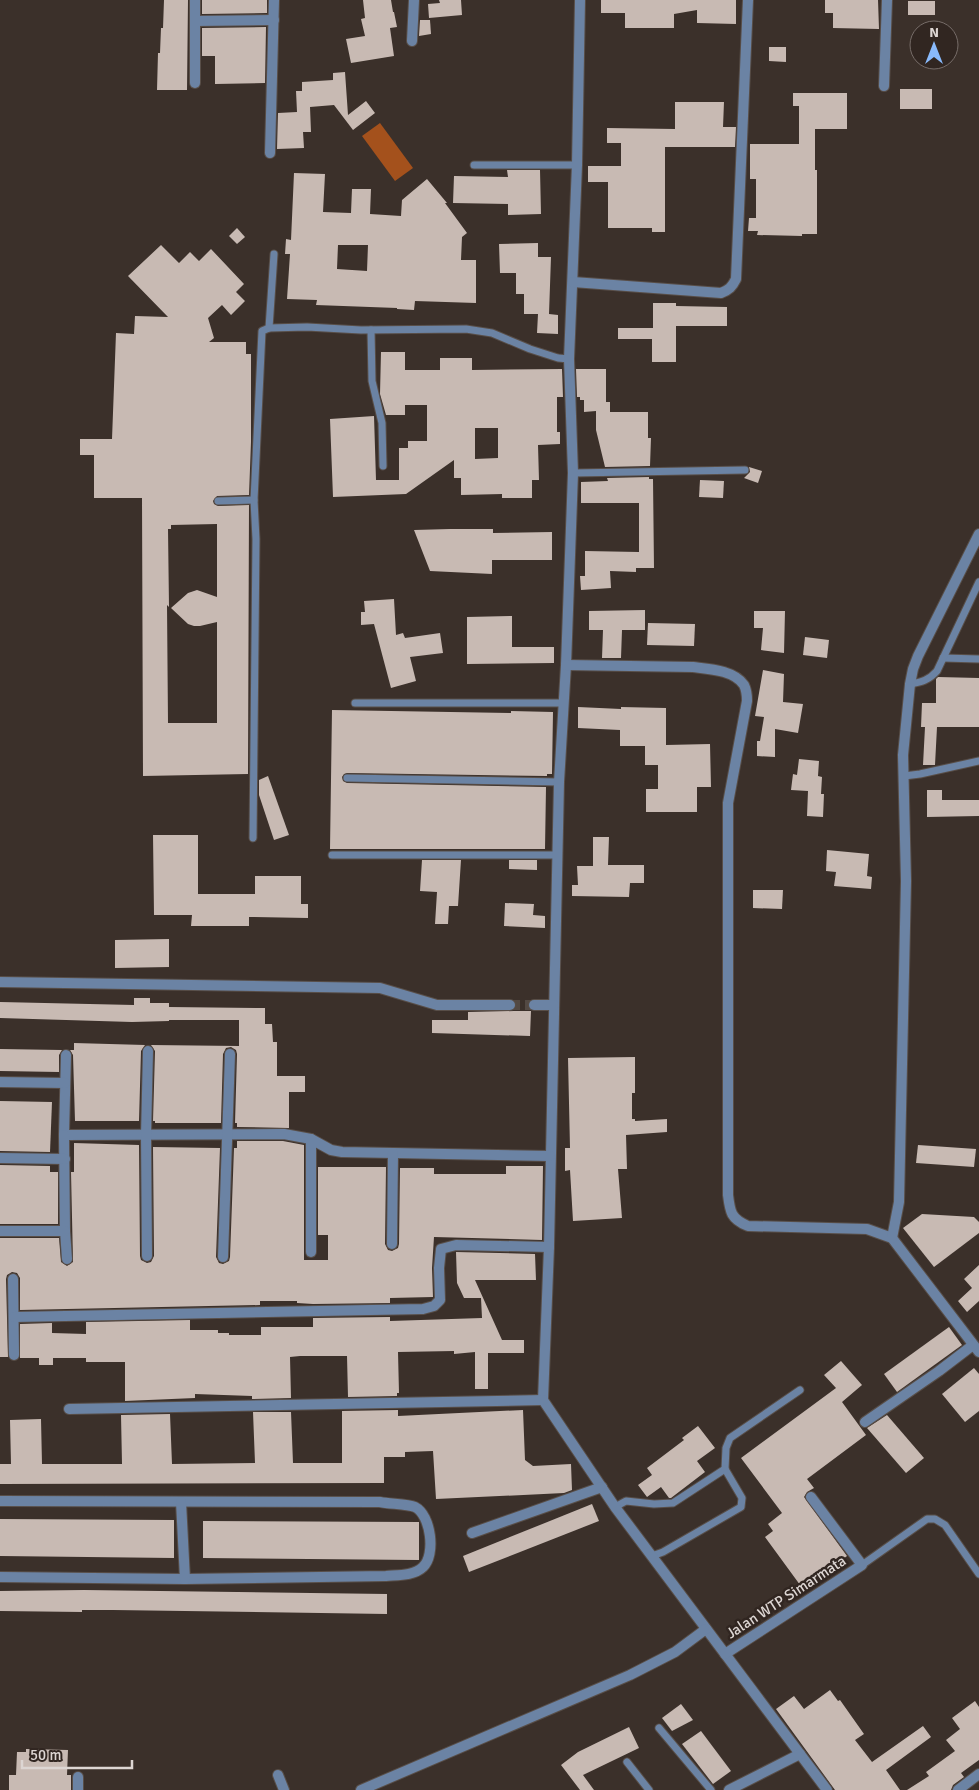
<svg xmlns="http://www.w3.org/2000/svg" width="979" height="1790" font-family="Signika,sans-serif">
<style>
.water{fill:#a4511c}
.building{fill:#c8bab3;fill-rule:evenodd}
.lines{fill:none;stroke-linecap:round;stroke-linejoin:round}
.street-tunnel{stroke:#534943;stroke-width:10;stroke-dasharray:10 5;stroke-linecap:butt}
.lane-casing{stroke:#584e48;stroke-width:9}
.street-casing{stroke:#584e48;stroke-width:12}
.lane{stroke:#6b83a4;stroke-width:7}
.street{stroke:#6b83a4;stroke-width:10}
.labels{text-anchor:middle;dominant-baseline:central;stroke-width:5;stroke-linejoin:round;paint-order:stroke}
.street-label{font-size:15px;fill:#ddd6d3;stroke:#312621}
</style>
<rect width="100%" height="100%" fill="#3b302a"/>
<!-- water -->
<path class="water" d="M380 123 413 168 395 181 362 136Z"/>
<!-- building -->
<g class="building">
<path d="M164 0H188L187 90H157L158 53H160L161 28H163Z"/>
<path d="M202 0H267V13L202 14Z"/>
<path d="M363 0H391L393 12H394L397 27 390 28 394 56 351 63 346 39 365 36 361 19 365 18Z"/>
<path d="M439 0H461L462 15 429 18 428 4 440 3Z"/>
<path d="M601 0H736V24L697 23V10L674 14V28H625V13H601Z"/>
<path d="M825 0H878L879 29 833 28V13H825Z"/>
<rect x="908" y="1" width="27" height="14"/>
<path d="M420 20H430L431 34 419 36Z"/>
<path d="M266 27 265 83 215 84V56H202V28Z"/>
<path d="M769 47H786V62L769 61Z"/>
<path d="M345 72 348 115 366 101 375 113 353 130 334 105 310 107 311 132H303L304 148 277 149 278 113 297 112 296 91H302V82L333 80V73Z"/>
<rect x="900" y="89" width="32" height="20"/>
<path d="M793 93H847V129H815V170H817V234H802V236L757 235 758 231H748L749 218H756V179H750V144H799V106H793Z"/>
<path d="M675 102H724L723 127H736L735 147H665V232H652V228H608V182H588V166H621V143H607V128L675 129Z"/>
<path d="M507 170H540L541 214 508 215V204L453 203 454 176 508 177Z"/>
<path d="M294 173 325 174 323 212 351 213 352 189H371L370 214 401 216 402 200 427 179 447 203H445L467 233 462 237 461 260H476V303L415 301 414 310 397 309V308L316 305 317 300 287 299 290 254H285L286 239 291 240ZM338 245H368L367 271 337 269Z"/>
<path d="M237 228 245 237 237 244 229 236Z"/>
<path d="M538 243V257H551L549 314 558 315V334L537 333 538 314H524V294H516V273H500L499 244Z"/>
<path d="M161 245 179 263 190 252 199 261 211 249 244 284 236 292 245 301 231 315 222 305 208 318 214 338 209 342H246V354H251V442L249 495 217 496 213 501 214 504 218 506 249 505 248 774 143 776 142 498H94V455H80V439H112L116 333 134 334 135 316 168 317 128 276ZM217 524V597L197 590 188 593 171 608 188 624 194 626H200L217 622V723H168L167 605 169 607 168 529H171V525Z"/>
<path d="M653 303H676V306L727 307V326H676V362H652V339H618V328H653Z"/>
<path d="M381 352H405V370H440V358H472V370L562 369 563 397H557V432H560V444L538 445 539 480H532V498H502V494L461 495V478H454V460L406 494 333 497 330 419 374 416 376 480H399V448H408V441H427V405H405V415H386L380 394ZM475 428H498V458L475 459Z"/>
<path d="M576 369H606V402H610V412H648V438H651L650 466 605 467 596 430V411L584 412V400H580V397H577Z"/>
<path d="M749 467 762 471 758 483 744 478 750 472Z"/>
<path d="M649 477V479H653L654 568H636V572L610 571 611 588 581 590 580 576H585V551L639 552V503H581V482L608 481 607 478Z"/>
<path d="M700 480 724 481 723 498 699 497Z"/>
<path d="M450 529H493V533L552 532V560H492V574L430 571 414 530Z"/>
<path d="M394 599 396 635 403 633 405 638 440 633 443 653 410 657 416 681 391 688 374 624 361 625V612H365L364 601Z"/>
<path d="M645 610V630H622L621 658H602L603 630H589V611Z"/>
<path d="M754 611H785L784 653 761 650 763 628H754Z"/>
<path d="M512 616V647H554V663L467 664V617Z"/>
<path d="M648 623 695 624 694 646 647 645Z"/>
<path d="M805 637 829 640 827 658 803 655Z"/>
<path d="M763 670 784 674 783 702 803 704 798 733 775 729V757L757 756V741H760L764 717 755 716Z"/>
<path d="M938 677 979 678V727H937L935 765H923L925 727H921L922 703H936V679Z"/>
<path d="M578 707 621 709V707L666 708V745L710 744 711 787H697V812H646V789H658V765H645V746H620V730L578 728Z"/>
<path d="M332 710 511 713V711L553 712 552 774H547V776L347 773 344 774 342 777 343 781 347 783 546 787 545 849H330Z"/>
<path d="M799 759 819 761 818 776 822 777 821 794H824L823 817 807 816 808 791 791 790 793 774 797 775Z"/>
<path d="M268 776 289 835 274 840 259 795V780Z"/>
<path d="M927 790H942V800H979V816L927 817Z"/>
<path d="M153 835H198V894H255V876H301V904H308V918L249 917V926H191L192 915H154Z"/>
<path d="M593 837H609L608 865H644V883H630L629 897 572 896V885H578L577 866H593Z"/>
<path d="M827 850 869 854 867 876 872 877 871 889 834 886 836 872 826 871Z"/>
<path d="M422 860H461L458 906H449L448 924H435L437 892 420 891Z"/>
<path d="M509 860H537V870L509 869Z"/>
<path d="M753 890H783L782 909 753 908Z"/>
<path d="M505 903 534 904 533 915 545 916V928L504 926Z"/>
<path d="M169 939V967L115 968V940Z"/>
<path d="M134 998H150V1003H169V1007L265 1008V1024H272L273 1042H277V1076H305V1092H289V1128L237 1127V1123H235L237 1054 236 1050 231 1047 226 1048 223 1054 221 1123H155V1121H153L155 1051 151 1045 239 1046V1020H169V1021L132 1022 0 1018V1002L134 1005Z"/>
<path d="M514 1011H531L530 1036 432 1033V1020H468V1012Z"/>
<path d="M74 1043 145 1045 141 1051 139 1121H75L73 1055 70 1050H74Z"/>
<path d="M0 1049 62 1050 59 1055V1072L0 1071Z"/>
<path d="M635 1057V1093H632V1119H635V1121L667 1119V1132L626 1135 627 1169H618L622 1218 573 1221 570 1170 565 1171V1148H570L568 1058Z"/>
<path d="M0 1101 52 1102 50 1152 0 1151Z"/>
<path d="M237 1141H283L304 1145V1260H328V1235H318V1167H386L385 1244 388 1250 392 1251 398 1248 399 1244 400 1168H434V1174H506V1166H543L542 1240 434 1237 432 1268 433 1297 390 1298V1303L313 1304 297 1303V1301H260V1305L20 1310V1278L17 1273 12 1272 7 1275 6 1279 8 1357H0V1238H59L61 1262 67 1266 73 1262 71 1172H74V1143L139 1145 140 1256 141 1260 147 1263 151 1262 154 1256 153 1147 220 1148 216 1257 219 1263 223 1264 229 1261 230 1257 234 1148H237Z"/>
<path d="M918 1145 976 1149 974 1167 916 1163Z"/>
<path d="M0 1165 50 1166V1172H58V1224H0Z"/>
<path d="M922 1214 974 1217 979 1222V1233L934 1267 903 1228Z"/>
<path d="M456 1252 535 1254 536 1280H475L502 1340H524V1353H488V1389H475V1352L454 1354V1351L398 1352 399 1393H397V1396L348 1397 347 1356H300L290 1357 291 1398 252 1399V1396L195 1394V1398L125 1401V1362H86V1358H53V1365H39V1358H20V1324L52 1323V1333L86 1334V1322L190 1320V1330H218V1333H229V1335H261V1327H313V1318L390 1317V1321L482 1318 481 1298H464L457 1283Z"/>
<path d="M979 1265V1301L967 1312 958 1301 972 1288 964 1279Z"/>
<path d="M949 1327 962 1345 897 1392 884 1374Z"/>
<path d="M841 1361 862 1385 842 1402 866 1435 807 1479 814 1488 807 1492 804 1497 847 1556 803 1589 765 1537 773 1531 768 1524 782 1513 741 1458 836 1388 824 1375Z"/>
<path d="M974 1368 979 1374V1411L965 1422 942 1394Z"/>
<path d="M398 1410V1416L523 1410 525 1460 533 1466 571 1464 572 1490 564 1493 436 1499 433 1451 405 1452V1457H384V1483L0 1484V1464H11L10 1420 41 1419 42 1464H122L121 1415 170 1414 172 1464 255 1463 253 1412H291L293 1463H342V1411Z"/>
<path d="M887 1415 924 1458 906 1473 867 1428Z"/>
<path d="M698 1426 715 1448 697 1461 705 1472 671 1498H669L661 1487 647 1497 638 1485 652 1475 647 1468 684 1440 682 1438Z"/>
<path d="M592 1504 599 1521 469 1572 463 1556Z"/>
<path d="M0 1519 174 1520V1558L0 1556Z"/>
<path d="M203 1521 419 1522V1560L203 1558Z"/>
<path d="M84 1590 387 1594V1614L113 1610H82V1612L0 1611V1591Z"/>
<path d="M830 1690 838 1701 840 1700 864 1734 855 1740 872 1762 923 1726 931 1737 886 1770 900 1790H835L776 1709 794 1696 804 1709Z"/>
<path d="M975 1701 979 1707V1760L961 1773 964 1777 953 1785 951 1790H907L929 1776 926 1772 955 1751 946 1740 960 1729 952 1718Z"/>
<path d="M681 1704 693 1720 672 1731 662 1718Z"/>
<path d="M629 1727 639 1748 583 1775 594 1790H580L561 1765 578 1752Z"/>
<path d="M701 1731 731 1771 713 1784 682 1744Z"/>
<path d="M26 1749 68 1750 67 1775H71V1790H9V1775H16L17 1752H26Z"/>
</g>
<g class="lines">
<!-- street-tunnel -->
<path class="street-tunnel" d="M510 1005H534"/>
<!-- lane casing -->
<g class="lane-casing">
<g id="lane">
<path d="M474 165H577"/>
<path d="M269 328 274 254"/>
<path d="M371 330 372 381 382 423 383 466"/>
<path d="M573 473 745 470"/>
<path d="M218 501 254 500"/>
<path d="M943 658 979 659"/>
<path d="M910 684C922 682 929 680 937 671L979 582"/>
<path d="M355 703H563"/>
<path d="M904 776 920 774 979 761"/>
<path d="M347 778 559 782"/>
<path d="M253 838 256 539 254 500 262 331 269 328 307 327 361 330 466 329 492 333 530 349 558 358 569 359"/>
<path d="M332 855H557"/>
<path d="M615 1507 626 1501 654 1504 673 1503 725 1469 726 1448 730 1438 800 1390"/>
<path d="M652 1556 663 1552 741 1507 742 1498 725 1469"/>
<path d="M862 1565 927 1519H935L945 1525 979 1574"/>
<path d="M659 1728 711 1790"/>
<path d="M627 1762 649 1790"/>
</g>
</g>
<!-- street casing -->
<g class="street-casing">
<g id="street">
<path d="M580 0 577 165 569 359 573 473 566 665 559 782 549 1247 543 1400 615 1507 827 1790"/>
<path d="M195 21 274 20"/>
<path d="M412 41 414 0"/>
<path d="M195 83V0"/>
<path d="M884 86 887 0"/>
<path d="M270 153 274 0"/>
<path d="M573 282 721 293C729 290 732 287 736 279L748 0"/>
<path d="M566 665 693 667C709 669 734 670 744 685 746 689 747 696 747 701L728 803V1195C730 1212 731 1219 748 1226L867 1229 892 1238 979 1352"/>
<path d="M0 982 380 988 437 1005H510"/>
<path d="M534 1005H554"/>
<path d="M66 1055 64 1135 284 1134 311 1139 331 1150 342 1152 550 1156"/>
<path d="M0 1082 65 1083"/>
<path d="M64 1135 65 1231 67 1259"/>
<path d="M311 1139V1252"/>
<path d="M0 1158 65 1159"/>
<path d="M0 1231H65"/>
<path d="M892 1238 899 1202 906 881 903 755 910 684 913 669 918 656 979 534"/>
<path d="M392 1244 393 1153"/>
<path d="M147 1256 146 1135 148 1051"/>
<path d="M223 1257 230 1054"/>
<path d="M13 1279 14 1355"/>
<path d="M14 1317 423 1309 434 1306 440 1300 439 1268 441 1249 456 1245 549 1247"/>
<path d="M69 1409 543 1400"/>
<path d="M865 1422 939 1371 973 1345"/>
<path d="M0 1501 380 1502C389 1504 407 1504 415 1507 431 1515 436 1555 423 1567 414 1576 397 1575 386 1576L185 1579 0 1577"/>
<path d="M181 1502 185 1579"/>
<path d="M472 1533 602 1487"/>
<path d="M725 1654 862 1565 811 1497"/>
<path d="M278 1775 284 1790"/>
<path d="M78 1790V1777"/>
<path d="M361 1790 630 1675 675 1652 706 1629"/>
<path d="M729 1790 800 1754"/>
<path d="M958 1790 979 1774"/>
</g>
</g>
<!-- lane -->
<use href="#lane" class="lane"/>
<!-- street -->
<use href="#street" class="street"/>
</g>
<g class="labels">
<!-- street labels -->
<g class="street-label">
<text transform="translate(786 1597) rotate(-33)">Jalan WTP Simarmata</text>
</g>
</g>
<!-- north arrow -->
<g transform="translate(934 45)"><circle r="24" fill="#312621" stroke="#766c68"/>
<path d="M0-4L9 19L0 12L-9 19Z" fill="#89bafc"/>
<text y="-8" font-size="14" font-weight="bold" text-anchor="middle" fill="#ddd6d3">N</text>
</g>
<!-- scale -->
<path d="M22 1760v8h110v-8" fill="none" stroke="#ddd6d3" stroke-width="2.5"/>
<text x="30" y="1760" font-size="15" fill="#ddd6d3" stroke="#312621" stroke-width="4" paint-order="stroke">50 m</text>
</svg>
